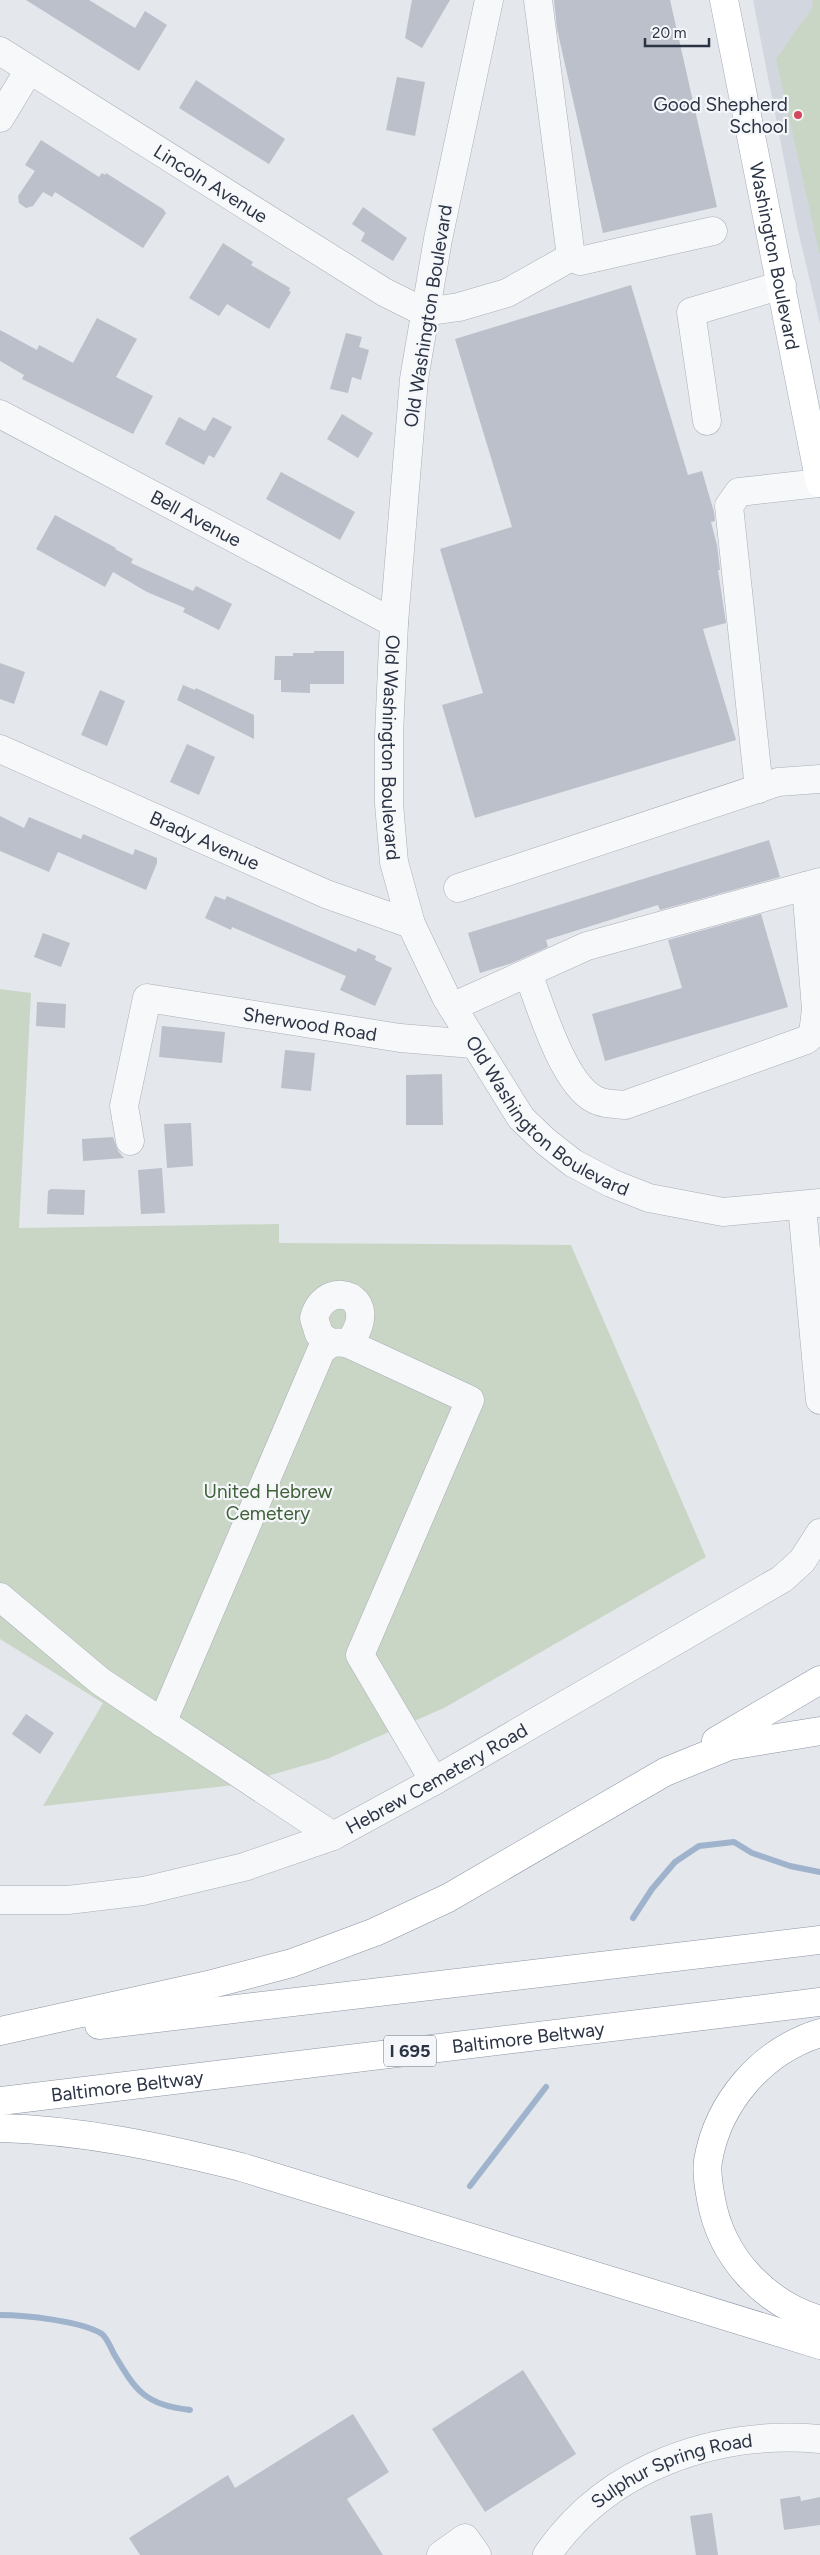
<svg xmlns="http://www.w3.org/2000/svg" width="820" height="2555" font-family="Figtree,sans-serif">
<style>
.built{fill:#d2d6de}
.green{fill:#c9d6c5}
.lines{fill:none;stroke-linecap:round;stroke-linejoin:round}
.stream{stroke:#9fb4cc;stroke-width:6}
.building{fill:#bbc0ca}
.minor-casing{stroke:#a9aeb7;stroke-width:29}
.major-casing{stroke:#a3abb8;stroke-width:29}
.highway-casing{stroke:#8b94a3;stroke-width:29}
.minor{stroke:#f7f8fa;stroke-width:28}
.major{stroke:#fff;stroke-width:28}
.highway{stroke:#fff;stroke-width:28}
.poi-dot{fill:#d1495b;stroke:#f4f6f9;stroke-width:2}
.labels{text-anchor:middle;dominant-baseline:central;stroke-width:4.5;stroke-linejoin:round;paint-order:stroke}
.shield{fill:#f4f6f9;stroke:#676e7b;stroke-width:1}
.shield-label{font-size:18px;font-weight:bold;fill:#2b3445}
.poi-label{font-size:19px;fill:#2b3445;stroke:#f4f6f9;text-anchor:end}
.street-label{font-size:19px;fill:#2b3445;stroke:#f4f6f9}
.park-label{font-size:19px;fill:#3f6138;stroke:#f4f6f9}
</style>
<rect width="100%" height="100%" fill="#e4e7ec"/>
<!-- built -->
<path class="built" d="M753 0H820V324L797 226Z"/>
<!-- green -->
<g class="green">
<path d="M812 0H820V256L776 59 813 7Z"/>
<path d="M0 989 31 993 19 1228 279 1224V1243L571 1245 706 1557 444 1708 327 1759 235 1785 43 1806 103 1703 0 1639Z"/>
</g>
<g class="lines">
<!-- stream -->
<g class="stream">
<path d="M633 1918 652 1889 675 1862 699 1846 734 1842 752 1853 790 1866 820 1872"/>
<path d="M470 2186 546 2087"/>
<path d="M0 2315C24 2315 82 2321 102 2334 107 2338 111 2348 114 2354 136 2391 145 2405 190 2410"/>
</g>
</g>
<!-- building -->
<g class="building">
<path d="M26 0H89L135 28 145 11 167 25 139 71Z"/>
<path d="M412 0H450L422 48 405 38Z"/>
<path d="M554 0H670L717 207 603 233 557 29Z"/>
<path d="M397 77 425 82 415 136 386 130Z"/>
<path d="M196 80 285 139 269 164 179 108Z"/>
<path d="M41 140 99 177 102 173 105 175 106 173 163 209 166 213 143 248 55 192 52 197 43 192 33 206 26 208 19 203 18 196 35 171 25 165Z"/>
<path d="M363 207 407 238 393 261 361 241 365 233 352 224Z"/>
<path d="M223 243 253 262 251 265 290 288 289 291 291 292 269 329 227 304 219 316 189 298Z"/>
<path d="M631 285 688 475 702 471 714 512 715 521 711 522 717 545 720 570H718L726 623 703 629 736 740 475 818 442 705 483 693 440 549 512 527 455 339Z"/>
<path d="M97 318 137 339 116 377 153 396 133 434 22 379 24 375 0 361V330L37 350 39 345 73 363Z"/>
<path d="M346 333 362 337 359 347 369 350 361 380 352 377 348 393 330 389Z"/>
<path d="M342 414 373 433 358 458 327 439Z"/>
<path d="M179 417 205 431 213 417 232 427 214 458 209 455 204 465 165 444Z"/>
<path d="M281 472 355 512 340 540 266 499Z"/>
<path d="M55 515 116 548 115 549 133 559 131 563 193 591 196 586 232 604 219 630 183 612 185 608 147 592 113 572 105 587 36 549Z"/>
<path d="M314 651H344V684H310V693L281 692V680H274L275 656H293V653H314Z"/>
<path d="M0 663 25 672 14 704 0 699Z"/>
<path d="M183 685 195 690 196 688 254 715V739L177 700Z"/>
<path d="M100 690 125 701 107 746 81 735Z"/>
<path d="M187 744 215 757 199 795 170 782Z"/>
<path d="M0 816 24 828 29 817 81 839 83 834 133 855 135 849 157 858V863L146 890 58 852 49 872 0 851Z"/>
<path d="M769 840 780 877 660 910 658 905 546 940 548 947 512 963 480 973 468 933Z"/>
<path d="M215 896 225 900 227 896 356 952 358 948 376 956 375 960 392 968 375 1006 340 990 346 976 232 927 231 930 205 918Z"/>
<path d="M761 914 788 1007 605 1061 592 1014 682 988 668 940Z"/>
<path d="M43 933 70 943 61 967 34 957Z"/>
<path d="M37 1002 66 1004 65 1028 36 1026Z"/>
<path d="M162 1026 225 1032 222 1063 159 1057Z"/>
<path d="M285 1050 315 1053 311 1091 281 1088Z"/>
<path d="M442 1074 443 1125H406V1075Z"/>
<path d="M191 1123 193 1166 167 1168 164 1124Z"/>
<path d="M113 1137 118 1151 124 1158 83 1161 82 1139Z"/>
<path d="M162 1168 165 1213 141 1214 138 1170Z"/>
<path d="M51 1189 85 1190 84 1215 47 1214 48 1191Z"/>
<path d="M26 1714 54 1733 40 1754 12 1734Z"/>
<path d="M523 2370 576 2454 485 2512 432 2429Z"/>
<path d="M353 2414 389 2472 347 2499 383 2555H140L129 2538 228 2475 235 2488Z"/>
<path d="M800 2496 801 2501 820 2497V2525L784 2530 780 2499Z"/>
<path d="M712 2513 718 2555H696L690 2516Z"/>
</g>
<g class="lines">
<!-- minor casing -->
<g class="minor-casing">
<g id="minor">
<path id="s1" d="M489 0 438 239 414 379 394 623 389 735V804L394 862 411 924 446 997 521 1118 545 1141 573 1163 611 1183 649 1198 723 1212 820 1203"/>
<path d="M538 0 571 257 580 261 713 231"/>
<path id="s2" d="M0 51 384 292 424 312 459 307 507 293 571 257"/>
<path d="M0 118 29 70"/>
<path id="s3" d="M0 414 394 623"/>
<path d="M707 421 691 312 782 285"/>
<path id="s4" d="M0 749 326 894 411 924"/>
<path d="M759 789 729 506 739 492 820 483"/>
<path d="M458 888 778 782 820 779"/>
<path d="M528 973C540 1005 563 1083 594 1099 602 1104 616 1104 625 1105L806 1040 813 1034 816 1009 806 886"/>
<path d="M452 1007 587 946 820 882"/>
<path id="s5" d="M130 1141 124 1106 147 998 400 1038 473 1044"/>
<path d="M802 1206 820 1400"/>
<path d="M330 1343 319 1334 314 1318C323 1284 364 1290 360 1319 359 1328 354 1336 349 1344"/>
<path d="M0 1597 100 1681 333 1836"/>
<path d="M162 1723 321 1351C331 1342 336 1341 349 1344L470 1400 360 1655 434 1781"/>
<path id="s6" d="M0 1900H68L143 1891 244 1867 333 1836 434 1781 782 1579 802 1561 820 1533"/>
<path d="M441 2555 465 2538 477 2555"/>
<path id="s7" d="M547 2555C608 2466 717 2430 820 2439"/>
</g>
</g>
<!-- major casing -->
<g class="major-casing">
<g id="major">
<path id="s8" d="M724 0 820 483"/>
</g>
</g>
<!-- highway casing -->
<g class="highway-casing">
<g id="highway">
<path d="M716 1741 820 1680"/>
<path d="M99 2025 820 1940"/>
<path d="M0 2031 208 1985 292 1963 375 1932 448 1898 665 1772 729 1746 820 1731"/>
<path d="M820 2033C762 2051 718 2102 708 2161 706 2173 709 2188 711 2199 721 2257 764 2303 820 2320"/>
<path id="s9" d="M0 2101 820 2002"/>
<path d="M0 2128C82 2130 161 2147 241 2167L820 2345"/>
</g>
</g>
<!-- minor -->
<use href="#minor" class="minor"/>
<!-- major -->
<use href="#major" class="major"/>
<!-- highway -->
<use href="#highway" class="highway"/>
</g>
<!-- markers -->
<circle class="poi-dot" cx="798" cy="115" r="5"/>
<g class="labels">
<!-- shield labels -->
<rect class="shield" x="384" y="2035.5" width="52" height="31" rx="4"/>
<g class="shield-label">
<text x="410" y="2051">I 695</text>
</g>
<!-- poi labels -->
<g class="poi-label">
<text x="788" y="104">Good Shepherd<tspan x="788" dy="22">School</tspan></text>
</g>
<!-- street labels -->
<g class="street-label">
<text stroke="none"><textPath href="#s2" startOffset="249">Lincoln Avenue</textPath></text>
<text stroke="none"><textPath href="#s8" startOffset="261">Washington Boulevard</textPath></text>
<text transform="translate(428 316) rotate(-81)">Old Washington Boulevard</text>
<text stroke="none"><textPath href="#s3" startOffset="222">Bell Avenue</textPath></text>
<text stroke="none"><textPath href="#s1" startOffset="756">Old Washington Boulevard</textPath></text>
<text stroke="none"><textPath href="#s4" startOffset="224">Brady Avenue</textPath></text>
<text stroke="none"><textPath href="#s5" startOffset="311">Sherwood Road</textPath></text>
<text stroke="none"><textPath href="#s1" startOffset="1176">Old Washington Boulevard</textPath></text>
<text stroke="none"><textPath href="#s6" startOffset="460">Hebrew Cemetery Road</textPath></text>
<text stroke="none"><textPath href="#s9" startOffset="532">Baltimore Beltway</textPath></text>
<text stroke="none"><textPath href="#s9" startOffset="128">Baltimore Beltway</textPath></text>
<text stroke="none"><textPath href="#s7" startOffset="156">Sulphur Spring Road</textPath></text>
</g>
<!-- park labels -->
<g class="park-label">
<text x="268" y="1491">United Hebrew<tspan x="268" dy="22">Cemetery</tspan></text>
</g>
</g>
<!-- scale -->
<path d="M645 38v8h64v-8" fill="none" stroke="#2b3445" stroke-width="2.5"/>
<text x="652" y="38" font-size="15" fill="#2b3445" stroke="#f4f6f9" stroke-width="4" paint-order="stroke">20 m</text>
</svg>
